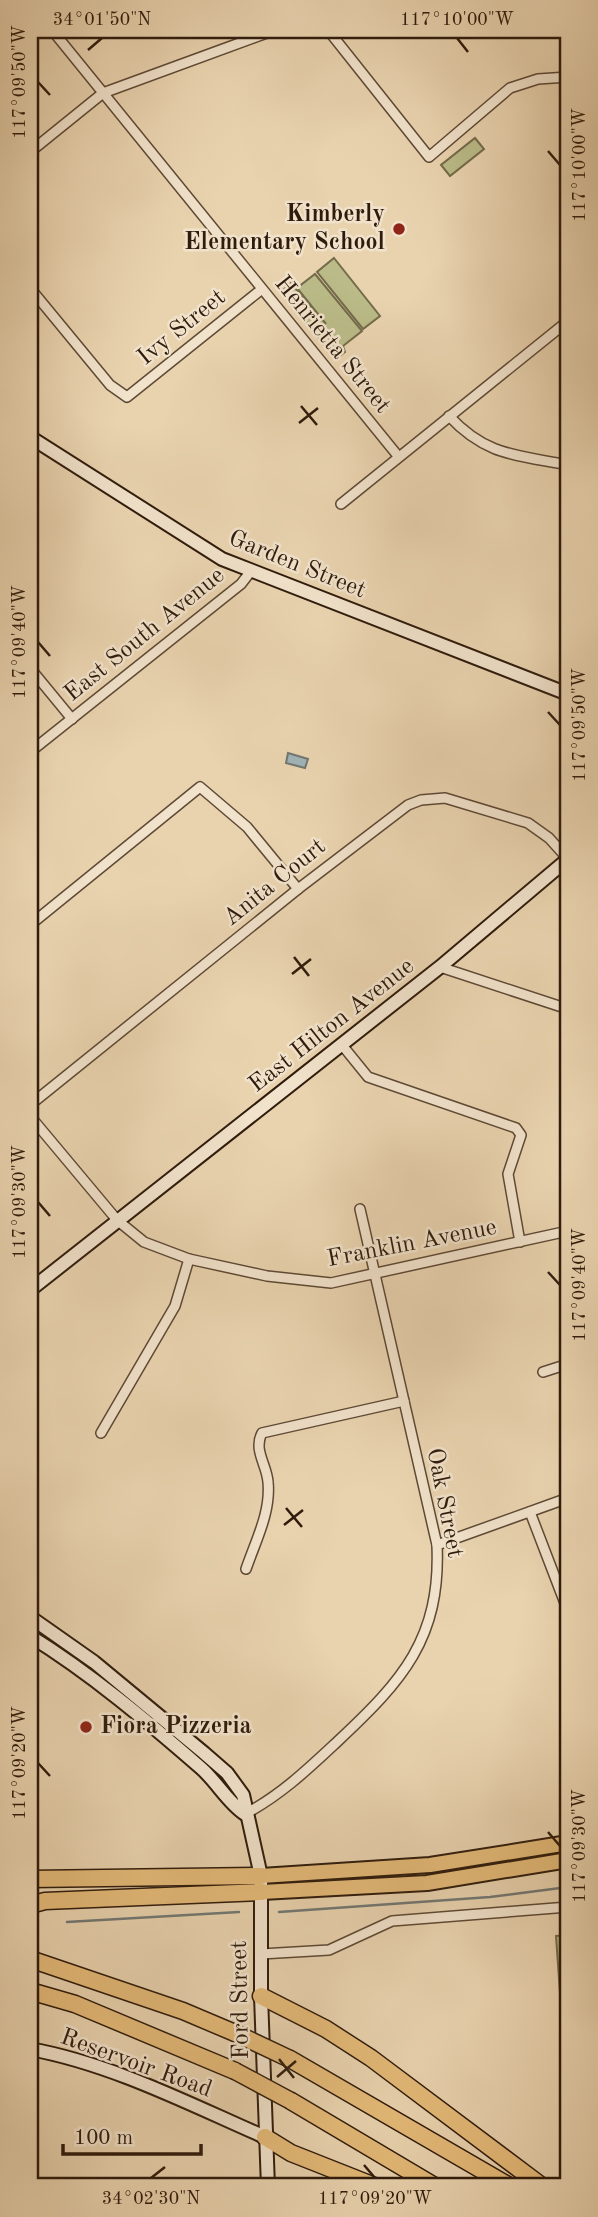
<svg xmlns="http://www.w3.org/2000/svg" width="598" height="2217" font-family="'Old Standard TT',serif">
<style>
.green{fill:#babb88;stroke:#746b4a;stroke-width:2}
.water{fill:#9fb4b8;stroke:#727773;stroke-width:2}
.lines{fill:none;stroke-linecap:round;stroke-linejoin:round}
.stream{stroke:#727773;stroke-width:2.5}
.street-casing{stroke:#5e4935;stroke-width:12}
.secondary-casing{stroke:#2f1b0c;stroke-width:16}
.primary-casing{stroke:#2f1b0c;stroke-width:18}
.highway-casing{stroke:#2f1b0c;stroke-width:19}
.street{stroke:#f1e2cb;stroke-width:9}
.secondary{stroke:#f1e2cb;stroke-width:12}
.primary{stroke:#e4ba78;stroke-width:14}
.highway{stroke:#e4ba78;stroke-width:16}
.highway-bridge-casing{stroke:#2f1b0c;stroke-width:19;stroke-linecap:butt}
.highway-bridge{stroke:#e4ba78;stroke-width:16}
.ticks{fill:none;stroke:#2f1b0c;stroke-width:2.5}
.poi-dot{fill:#8f2418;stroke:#f1e2cb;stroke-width:2.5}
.labels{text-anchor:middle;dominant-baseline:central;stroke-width:5;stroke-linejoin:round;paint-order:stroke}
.poi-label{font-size:24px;font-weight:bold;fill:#2f1b0c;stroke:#f1e2cb;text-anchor:end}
.street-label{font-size:24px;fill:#2f1b0c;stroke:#f1e2cb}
.neatline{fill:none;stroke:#2f1b0c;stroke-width:2.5}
.ticks-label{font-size:18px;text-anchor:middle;fill:#2f1b0c}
</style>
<rect width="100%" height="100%" fill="#e9d3af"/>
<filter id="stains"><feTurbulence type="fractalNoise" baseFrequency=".00286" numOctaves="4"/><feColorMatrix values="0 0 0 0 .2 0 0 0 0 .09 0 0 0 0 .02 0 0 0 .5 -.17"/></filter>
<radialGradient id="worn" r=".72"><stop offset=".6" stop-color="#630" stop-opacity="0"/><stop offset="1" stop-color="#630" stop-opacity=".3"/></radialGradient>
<!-- green -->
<g class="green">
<path d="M475 138 484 149 450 176 441 165Z"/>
<path d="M334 258 380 316 363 329 317 272Z"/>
<path d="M315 274 362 331 343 346 345 352 336 359 282 291 291 283 326 324 297 288Z"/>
<path d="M568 1935V1992L560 1993 556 1936Z"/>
</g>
<!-- water -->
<path class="water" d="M288 753 308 759 305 768 286 763Z"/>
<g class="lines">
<!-- stream -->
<g class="stream">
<path d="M279 1912 490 1897 568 1887"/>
<path d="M67 1922 239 1912"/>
</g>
<!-- street casing -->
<g class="street-casing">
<g id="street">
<path d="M52 30 398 456"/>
<path d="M328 30 429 157 510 88 538 79 568 77"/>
<path d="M30 152 103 93 275 30"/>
<path d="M30 288 110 385 127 397 262 289"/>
<path d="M449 416C486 456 517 455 568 465"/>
<path d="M341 504 568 321"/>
<path d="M30 668 72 719"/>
<path d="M30 752 241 584 251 571"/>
<path d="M30 925 200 787 247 827 298 889"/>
<path d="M440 967 568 1009"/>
<path d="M342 1045 368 1077 516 1128 521 1135 508 1174 520 1242"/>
<path d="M30 1105 298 889 408 805 421 800 445 798 528 823 549 838 568 859"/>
<path d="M30 1116 117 1220 144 1242 189 1259 267 1276 331 1283 568 1231"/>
<path d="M543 1372 568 1364"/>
<path d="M101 1433 175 1306 189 1259"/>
<path d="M530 1512 568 1611"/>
<path d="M437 1545 568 1498"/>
<path d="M246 1569C256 1540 271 1512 268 1482 267 1465 253 1450 262 1433L404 1401"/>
<path d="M245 1814C281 1795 308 1769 338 1741 402 1681 441 1639 437 1545L360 1209"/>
<path d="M261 1954 329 1950 392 1921 568 1907"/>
</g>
</g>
<!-- secondary casing -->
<g class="secondary-casing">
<g id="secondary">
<path d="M30 437 222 559 568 694"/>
<path d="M30 1290 440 967 568 859"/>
<path d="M30 1617 94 1662 204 1753 227 1773 243 1795 261 1876V1996L268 2187"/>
<path d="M30 1636C90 1673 147 1721 201 1768 217 1782 228 1803 245 1814"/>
<path d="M30 2049C112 2064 189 2104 265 2137"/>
</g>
</g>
<!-- primary casing -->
<g class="primary-casing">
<g id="primary">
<path d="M261 1876 430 1865 568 1843"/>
<path d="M262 1892 427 1883 568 1860"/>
</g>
</g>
<!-- highway casing -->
<g class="highway-casing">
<g id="highway">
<path d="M30 1879 261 1876"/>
<path d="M30 1905 45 1901 262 1892"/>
<path d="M30 1959 183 2011 235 2033"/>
<path d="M30 1991 75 2004 235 2071"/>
<path d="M261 1996 326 2029 371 2058 543 2187"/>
<path d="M290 2059 511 2187"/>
<path d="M291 2101 436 2187"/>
<path d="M265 2137 291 2153 377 2187"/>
</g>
</g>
<!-- street -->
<use href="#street" class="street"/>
<!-- secondary -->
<use href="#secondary" class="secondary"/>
<!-- primary -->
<use href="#primary" class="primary"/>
<!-- highway -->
<use href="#highway" class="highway"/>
<!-- highway-bridge casing -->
<g class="highway-bridge-casing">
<g id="highway-bridge">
<path d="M235 2033 290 2059"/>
<path d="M235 2071 291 2101"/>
</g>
</g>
<!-- highway-bridge -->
<use href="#highway-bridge" class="highway-bridge"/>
</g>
<!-- ticks -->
<path class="ticks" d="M457 38 468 52M88 50 102 38M38 82 50 95M548 151 560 165M301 406 317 425M299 423 318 408M38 642 50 656M548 712 560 725M294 957 309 976M292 974 311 959M38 1202 50 1216M548 1272 560 1285M286 1508 302 1527M284 1525 303 1510M38 1763 50 1776M548 1832 560 1846M279 2059 294 2078M277 2077 296 2061M364 2165 375 2178M151 2178 165 2167"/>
<!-- markers -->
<g class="poi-dot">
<circle cx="399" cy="229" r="7"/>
<circle cx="86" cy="1727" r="7"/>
</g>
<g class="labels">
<!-- poi labels -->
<g class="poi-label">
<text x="385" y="215">Kimberly<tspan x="385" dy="28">Elementary School</tspan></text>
<text x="100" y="1727" text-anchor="start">Fiora Pizzeria</text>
</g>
<!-- street labels -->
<g class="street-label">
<text transform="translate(182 328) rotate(-39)">Ivy Street</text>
<text transform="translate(332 345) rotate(51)">Henrietta Street</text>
<text transform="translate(297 565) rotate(22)">Garden Street</text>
<text transform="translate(145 635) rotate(-39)">East South Avenue</text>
<text transform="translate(275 883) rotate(-39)">Anita Court</text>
<text transform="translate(332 1026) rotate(-38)">East Hilton Avenue</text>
<text transform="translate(412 1244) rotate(-11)">Franklin Avenue</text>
<text transform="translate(444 1503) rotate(79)">Oak Street</text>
<text transform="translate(241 2000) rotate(-91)">Ford Street</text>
<text transform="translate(136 2064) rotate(20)">Reservoir Road</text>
</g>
</g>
<!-- margin -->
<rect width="598" height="2217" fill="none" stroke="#e9d3af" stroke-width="77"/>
<!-- scale -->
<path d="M63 2144v10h138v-10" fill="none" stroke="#2f1b0c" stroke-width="3.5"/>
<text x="74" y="2144" font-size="21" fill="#2f1b0c" stroke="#f1e2cb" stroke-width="5" paint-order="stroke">100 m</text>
<rect x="38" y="38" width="522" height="2140" class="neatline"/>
<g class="ticks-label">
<text x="102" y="25">34°01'50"N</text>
<text x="457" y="25">117°10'00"W</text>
<text transform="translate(19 82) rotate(-90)" y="6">117°09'50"W</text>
<text transform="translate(579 165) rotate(-90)" y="6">117°10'00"W</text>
<text transform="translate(19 642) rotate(-90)" y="6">117°09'40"W</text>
<text transform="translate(579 725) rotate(-90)" y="6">117°09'50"W</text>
<text transform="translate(19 1202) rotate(-90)" y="6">117°09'30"W</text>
<text transform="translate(579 1285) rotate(-90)" y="6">117°09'40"W</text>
<text transform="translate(19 1763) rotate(-90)" y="6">117°09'20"W</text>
<text transform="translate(579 1846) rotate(-90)" y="6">117°09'30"W</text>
<text x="151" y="2204">34°02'30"N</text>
<text x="375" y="2204">117°09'20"W</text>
</g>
<rect width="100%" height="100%" filter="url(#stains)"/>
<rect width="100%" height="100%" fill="url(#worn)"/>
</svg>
